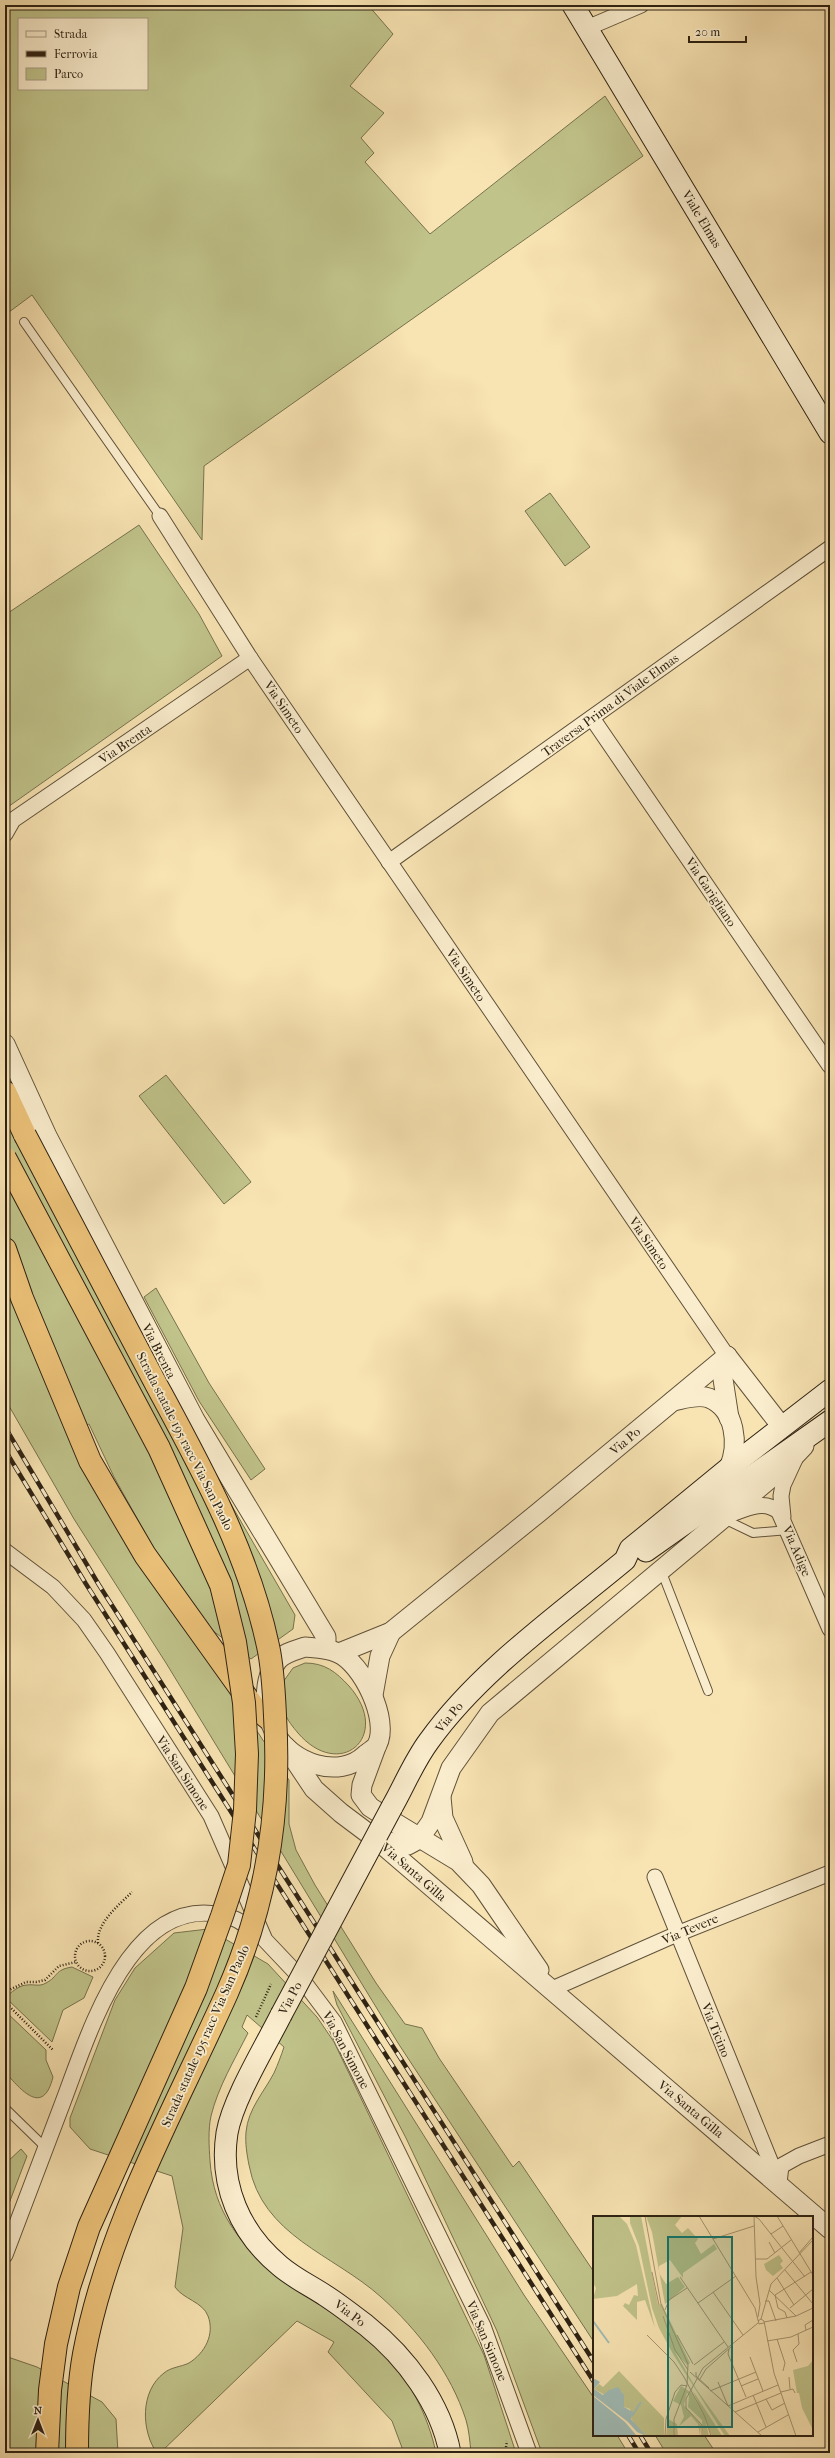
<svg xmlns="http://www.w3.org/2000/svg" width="835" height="2458" font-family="'IM FELL French Canon',serif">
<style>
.green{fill:#c0c38a;stroke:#77724e;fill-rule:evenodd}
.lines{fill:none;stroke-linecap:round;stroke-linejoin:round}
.service-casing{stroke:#60523b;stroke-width:10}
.minor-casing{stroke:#60523b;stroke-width:17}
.tertiary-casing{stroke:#60523b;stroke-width:21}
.secondary-casing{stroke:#2e2213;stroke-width:23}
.trunk-casing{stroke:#2e2213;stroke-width:24}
.path{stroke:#2e2213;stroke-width:2.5;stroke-dasharray:1 2;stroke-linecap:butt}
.service{stroke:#faedcd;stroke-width:8}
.minor{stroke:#faedcd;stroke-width:15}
.tertiary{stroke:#faedcd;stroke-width:19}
.secondary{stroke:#faedcd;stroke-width:21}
.trunk{stroke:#ecc279;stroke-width:22}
.rail-casing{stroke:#2e2213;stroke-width:4.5}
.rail{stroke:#faedcd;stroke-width:3;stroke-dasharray:9;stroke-linecap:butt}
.secondary-bridge-casing{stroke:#2e2213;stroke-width:23;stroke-linecap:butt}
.trunk-bridge-casing{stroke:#2e2213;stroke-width:24;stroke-linecap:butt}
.secondary-bridge{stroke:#faedcd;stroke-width:21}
.trunk-bridge{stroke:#ecc279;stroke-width:22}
.labels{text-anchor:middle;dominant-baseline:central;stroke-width:3.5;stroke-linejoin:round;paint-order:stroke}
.street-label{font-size:13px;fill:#2e2213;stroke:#faedcd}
.inset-river{fill:none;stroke:#a0bcb6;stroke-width:2}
.inset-road{fill:none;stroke:#a79672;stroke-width:1}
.view{fill:#0f766e;fill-opacity:0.15;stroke:#0f766e;stroke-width:2}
.inset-edge{fill:none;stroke:#2e2213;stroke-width:2}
</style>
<rect width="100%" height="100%" fill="#f8e3b2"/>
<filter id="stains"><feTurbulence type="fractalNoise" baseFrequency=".005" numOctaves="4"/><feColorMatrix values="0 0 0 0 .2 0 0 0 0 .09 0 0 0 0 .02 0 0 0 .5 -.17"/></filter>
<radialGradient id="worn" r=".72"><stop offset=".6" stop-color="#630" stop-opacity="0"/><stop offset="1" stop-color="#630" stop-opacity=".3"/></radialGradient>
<!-- green -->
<g class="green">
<path d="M5 5H368L393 34 350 86 384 113 361 138 374 153 365 162 430 234 605 96 643 156 204 466 202 540 32 295 5 315ZM19 19H147V89H19Z"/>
<path d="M550 493 590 547 565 566 525 511Z"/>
<path d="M139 525 199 614 222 656 5 809V615Z"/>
<path d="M166 1075 251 1182 224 1204 139 1096Z"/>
<path d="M5 1077 97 1258 202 1454 295 1615 293 1629 251 1659 209 1628 167 1572 114 1477 89 1424 69 1433 94 1490 161 1594 210 1659 289 1780V1824L296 1850 315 1885 376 1983 405 2024 422 2028 439 2058 513 2167 519 2161 594 2272V2342L398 2043 166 1663 74 1519 5 1399Z"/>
<path d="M156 1288 209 1383 265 1469 251 1480 199 1401 144 1297Z"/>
<path d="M305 1663C325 1663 336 1672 349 1686 393 1736 340 1782 298 1733 293 1727 287 1720 285 1713 282 1703 283 1691 283 1682L293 1668Z"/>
<path d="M208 1929 268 1964 317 2017 334 2042 484 2355 516 2453H471C470 2442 469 2430 466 2420 451 2373 418 2330 381 2297 333 2254 262 2236 249 2165 247 2155 245 2143 246 2132 248 2109 264 2092 274 2073 278 2064 281 2056 284 2047L247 2015 242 2027 248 2033C235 2059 218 2087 211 2116 208 2130 209 2146 210 2161 217 2262 317 2292 381 2351 409 2378 428 2415 436 2453H404L392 2421 328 2352 334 2342 297 2321 160 2453H157C141 2431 140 2391 164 2373 171 2367 181 2367 189 2363 205 2353 215 2334 208 2316 203 2302 183 2299 175 2287L183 2228 172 2176 90 2149 70 2127V2118L115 2000 135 1968 174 1933Z"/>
<path d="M72 1967 93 1977 84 1998 63 2010 52 2042 5 1997C11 1993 19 1985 27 1985 35 1984 39 1987 46 1983 59 1976 54 1970 72 1967Z"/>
<path d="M333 1991 524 2295 594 2398V2435H617L628 2453H542L497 2331 406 2138 337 2005Z"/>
<path d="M5 2011 46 2050V2060L53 2077C43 2117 21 2090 5 2072Z"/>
<path d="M21 2149 27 2156 5 2214V2164Z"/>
<path d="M5 2356 37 2367 102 2402 116 2419 118 2453H5Z"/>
<path d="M655 2435H704L716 2453H666Z"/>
</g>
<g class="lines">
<!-- service casing -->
<g class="service-casing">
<g id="service">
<path d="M24 322 160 516"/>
<path d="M724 1519 753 1533 789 1530"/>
<path d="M661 1570 708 1691"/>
<path d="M5 2108 46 2148"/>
</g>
</g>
<!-- minor casing -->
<g class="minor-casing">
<g id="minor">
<path d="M587 28 641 5"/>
<path d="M160 516 250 658 727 1356"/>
<path d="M592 718 830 1066"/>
<path d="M5 834 13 820 250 658"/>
<path d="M389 862 830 548"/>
<path d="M734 1513C749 1507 766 1500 779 1512L830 1629"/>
<path d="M783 1517 781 1496 783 1485 795 1459"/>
<path d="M5 1551 53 1587 84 1620 107 1653 211 1816 265 1940 301 1978 334 2022 483 2326 529 2453"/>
<path d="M655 1877 779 2183"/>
<path d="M552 1989 677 1934 830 1873"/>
<path d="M779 2183 781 2166 799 2156 830 2144"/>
<path d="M5 2255C24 2204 44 2153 63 2102 89 2034 133 1881 235 1919 243 1922 251 1930 258 1935"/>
</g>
</g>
<!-- tertiary casing -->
<g class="tertiary-casing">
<g id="tertiary">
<path d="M5 1044 47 1136 195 1420 326 1637V1649"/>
<path d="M727 1356 782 1427"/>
<path d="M727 1356 723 1379 729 1418"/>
<path d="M673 1401C683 1399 698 1394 709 1398 736 1409 739 1445 729 1468"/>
<path d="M305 1647C315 1648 328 1648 338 1653 362 1663 390 1720 377 1745 375 1748 369 1752 365 1755 339 1780 291 1763 275 1733 264 1712 262 1679 278 1660 284 1653 296 1650 305 1647Z"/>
<path d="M339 1653 391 1632 538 1513 727 1356"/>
<path d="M373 1695 380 1656 391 1632"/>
<path d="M286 1747 314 1789 341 1813 377 1840 830 2229"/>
<path d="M376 1747 362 1785 361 1795 370 1807 387 1818 458 1861 481 1885 539 1970"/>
<path d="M441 1797 443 1818 463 1862"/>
<path d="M378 1840 408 1845 419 1839 431 1822 451 1768 490 1713 727 1515 786 1465 804 1446"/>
</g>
</g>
<!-- secondary casing -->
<g class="secondary-casing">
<g id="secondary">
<path d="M573 5 830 433"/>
<path d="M646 1551 830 1421"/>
<path d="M392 1807C404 1786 414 1761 429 1741 479 1671 559 1615 625 1560L630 1549 729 1468 830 1390"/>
<path d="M281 2015C265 2047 233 2099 227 2133 219 2185 240 2233 280 2266 294 2278 311 2286 326 2296 340 2305 354 2316 367 2326 406 2357 441 2404 450 2453"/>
</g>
</g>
<!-- trunk casing -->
<g class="trunk-casing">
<g id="trunk">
<path d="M5 1092 25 1135"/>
<path d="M5 1249 22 1298 90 1461 145 1555 253 1706 269 1719"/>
</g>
</g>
<!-- path -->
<g class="path">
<circle cx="90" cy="1956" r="15"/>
<path d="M98 1943C96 1923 119 1905 132 1892"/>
<path d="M5 1992 26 1982H36L45 1980 59 1966 76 1962"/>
<path d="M5 2002 53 2050"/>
<path d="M256 2017 271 1984"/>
<path d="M505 2453 507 2441"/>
</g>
<!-- service -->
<use href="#service" class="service"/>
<!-- minor -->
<use href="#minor" class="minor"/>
<!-- tertiary -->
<use href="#tertiary" class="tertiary"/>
<!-- secondary -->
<use href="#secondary" class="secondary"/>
<!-- trunk -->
<use href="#trunk" class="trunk"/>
<!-- rail casing -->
<g class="rail-casing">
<g id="rail">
<path d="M5 1427 99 1585 594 2362"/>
<path d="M5 1450 86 1584 594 2382"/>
<path d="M628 2435 639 2453"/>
<path d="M640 2435 651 2453"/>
</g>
</g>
<!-- rail -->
<use href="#rail" class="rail"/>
<!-- secondary-bridge casing -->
<g class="secondary-bridge-casing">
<path id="secondary-bridge" d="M281 2015 392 1807"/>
</g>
<!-- trunk-bridge casing -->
<g class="trunk-bridge-casing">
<g id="trunk-bridge">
<path d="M25 1135C69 1218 113 1302 157 1386 202 1469 248 1552 268 1646 273 1668 274 1693 275 1716 281 1811 266 1905 227 1993 174 2111 108 2226 84 2354 78 2387 77 2420 77 2453"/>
<path d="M5 1158 159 1448 221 1585 235 1642 244 1703 247 1754 245 1810 239 1865 222 1916 196 1988 89 2227 69 2287 56 2344 50 2390 47 2453"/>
</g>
</g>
<!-- secondary-bridge -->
<use href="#secondary-bridge" class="secondary-bridge"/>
<!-- trunk-bridge -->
<use href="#trunk-bridge" class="trunk-bridge"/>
</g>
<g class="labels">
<!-- street labels -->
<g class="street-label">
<text transform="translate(702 219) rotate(59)">Viale Elmas</text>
<text transform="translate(610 705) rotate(-36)">Traversa Prima di Viale Elmas</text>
<text transform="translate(284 707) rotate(56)">Via Simeto</text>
<text transform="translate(125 744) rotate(-34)">Via Brenta</text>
<text transform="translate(711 892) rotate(56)">Via Garigliano</text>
<text transform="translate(466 975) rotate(56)">Via Simeto</text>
<text transform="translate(649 1243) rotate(56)">Via Simeto</text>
<text transform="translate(159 1351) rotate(63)">Via Brenta</text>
<text transform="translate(185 1441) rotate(63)">Strada statale 195 racc Via San Paolo</text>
<text transform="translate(625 1441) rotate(-40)">Via Po</text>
<text transform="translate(797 1551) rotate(67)">Via Adige</text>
<text transform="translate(449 1717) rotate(-50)">Via Po</text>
<text transform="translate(183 1773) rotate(57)">Via San Simone</text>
<text transform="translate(414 1872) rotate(41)">Via Santa Gilla</text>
<text transform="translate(690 1929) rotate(-23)">Via Tevere</text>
<text transform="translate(290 1998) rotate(-62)">Via Po</text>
<text transform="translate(716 2030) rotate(68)">Via Ticino</text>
<text transform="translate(205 2036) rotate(-66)">Strada statale 195 racc Via San Paolo</text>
<text transform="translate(346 2050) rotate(62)">Via San Simone</text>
<text transform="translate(691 2109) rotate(40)">Via Santa Gilla</text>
<text transform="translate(350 2313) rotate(37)">Via Po</text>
<text transform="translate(487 2341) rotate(67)">Via San Simone</text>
</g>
</g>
<!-- overview -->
<g transform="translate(593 2216)">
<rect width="220" height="220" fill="#f8e3b2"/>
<path d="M0 0H26L34 8 43 29 62 112 52 84 44 86V104L30 90 32 87 36 89 41 79 45 80 44 68 24 80 0 83 3 72 0 67ZM37 0H48L65 89 69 88 97 147 94 149 82 136 104 174 137 220H132L80 138 66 112 59 92 46 30 37 7ZM53 0H89L82 9 89 17 95 12 105 23 102 27 108 38 121 28 124 33 90 57V62L77 44 66 50V57L73 68 85 61 92 71 72 88 59 16ZM186 39 190 45 187 48 190 52 180 60 173 54 171 48ZM220 144V214L209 192 206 177H204L200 154 215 150ZM26 155 71 202V220H53L43 210 38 202 37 193 31 191 29 176 20 173 12 179 1 173 6 168 10 171ZM88 170 99 177 112 203 116 220H110L109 204 95 191 96 179 94 177 91 189 108 209 107 220 105 208 98 200 86 210 91 201 88 189 80 185ZM100 175 121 207 129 220H119ZM75 203 84 208 85 220H73Z" fill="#c0c38a"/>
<path d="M2 163 7 166 1 173 10 179 16 174 25 171 31 179V191L40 196 38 203 53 220 44 216 35 206 0 179V164ZM0 180 32 206 44 220H0Z" fill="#a0bcb6"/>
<path class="inset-river" d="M0 105 16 127M39 200 48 186"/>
<path class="inset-road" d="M52 0 68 88 95 148 94 169 81 203V220M106 0 162 92 166 108 171 107M161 0 166 3 212 61M161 0 163 61 167 88 165 101M184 0 220 59M178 18 190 10M120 23 161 10M176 26 182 37M206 37 220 21M162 43H174L198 24M192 54 220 88M59 56 66 89M87 61 135 131M184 62 201 89M176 74 203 100M120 76 150 119M172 85H176L183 105M105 87 143 60M197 92 220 73M72 94 76 84 94 72M70 100 82 134 95 154M194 102 192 96 185 92 182 79 218 56M168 103 178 68 220 24M165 105 168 103 171 105 181 157 203 220M171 106 203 100 220 92M213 114 212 109 220 104M54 119 81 146 91 161 112 201 118 220M84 119 100 148M184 123 192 147 190 155M174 125 198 121 220 111M136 133 135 138 153 181M157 141 170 175M204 146 200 134 206 128 205 118M101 149 131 126M97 156 169 220M103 156V160L116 172M196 161 197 173M107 163 113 153 138 131M125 166 135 190 185 169M148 170 165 163M117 175 163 156M188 176 200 173 202 177M160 179 173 211M173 183 179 194 192 187M142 196 188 177M165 216 195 199M72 220 73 203 82 176 88 169 94 170M109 220V209L93 192V183L110 152 165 107"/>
<path class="view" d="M75 21H139V211H75Z"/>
<rect width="220" height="220" class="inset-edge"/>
</g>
<!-- margin -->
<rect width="835" height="2458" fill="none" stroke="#f8e3b2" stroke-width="20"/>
<rect x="6" y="6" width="823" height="2446" fill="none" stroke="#2e2213" stroke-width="2"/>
<rect x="10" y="10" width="815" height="2438" fill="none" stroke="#2e2213"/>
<!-- legend -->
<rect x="18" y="18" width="130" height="72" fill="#faedcd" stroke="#a89c83"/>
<rect x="26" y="31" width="20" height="6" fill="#faedcd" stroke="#a89c83"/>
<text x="54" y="38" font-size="12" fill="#2e2213">Strada</text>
<rect x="26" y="51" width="20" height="6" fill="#2e2213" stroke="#a89c83"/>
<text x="54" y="58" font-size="12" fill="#2e2213">Ferrovia</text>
<rect x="26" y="68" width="20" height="12" fill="#c0c38a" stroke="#a89c83"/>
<text x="54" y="78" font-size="12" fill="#2e2213">Parco</text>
<!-- north arrow -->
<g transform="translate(38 2420)" stroke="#faedcd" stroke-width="3" paint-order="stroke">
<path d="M0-3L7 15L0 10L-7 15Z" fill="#2e2213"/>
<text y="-6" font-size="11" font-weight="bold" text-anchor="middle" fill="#2e2213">N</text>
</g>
<!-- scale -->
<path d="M689 36v6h57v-6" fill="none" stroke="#2e2213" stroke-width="2"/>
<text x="695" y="36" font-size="12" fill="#2e2213" stroke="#faedcd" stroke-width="3" paint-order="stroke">20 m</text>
<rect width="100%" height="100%" filter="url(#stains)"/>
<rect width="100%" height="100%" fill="url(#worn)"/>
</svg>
